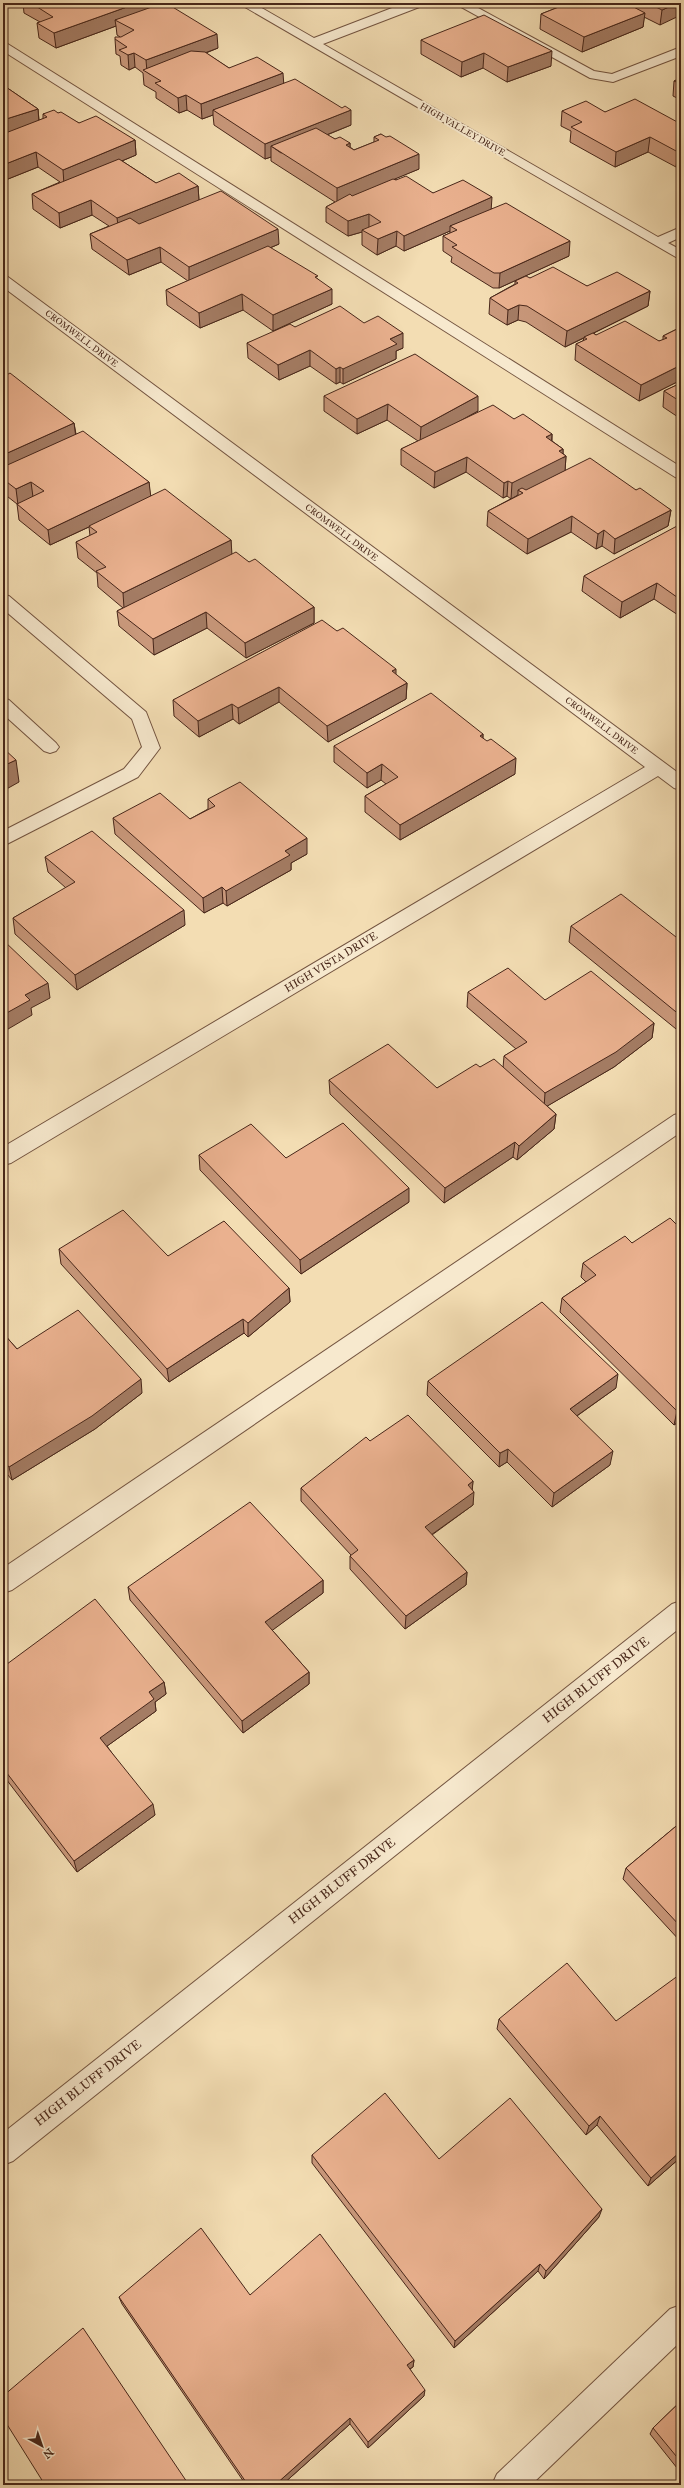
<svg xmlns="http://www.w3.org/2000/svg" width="684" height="2488" font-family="'IM FELL Great Primer',serif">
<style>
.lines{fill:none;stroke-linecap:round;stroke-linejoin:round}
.service-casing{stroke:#735440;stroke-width:2}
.minor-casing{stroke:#735440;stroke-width:2}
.service{fill:#f7e9ce;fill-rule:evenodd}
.minor{fill:#f7e9ce;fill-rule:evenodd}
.wall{fill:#c9987b;stroke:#48271a}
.shaded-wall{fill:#a47c64;stroke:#48271a}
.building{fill:#eab18f;stroke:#48271a}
.labels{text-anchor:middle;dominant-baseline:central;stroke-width:4;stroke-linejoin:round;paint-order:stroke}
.far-street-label{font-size:9px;fill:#48271a;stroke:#f7e9ce}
.street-label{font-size:11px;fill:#48271a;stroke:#f7e9ce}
.near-street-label{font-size:13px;fill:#48271a;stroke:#f7e9ce}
</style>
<rect width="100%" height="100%" fill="#f3ddb3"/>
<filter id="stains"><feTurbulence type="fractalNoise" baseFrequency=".005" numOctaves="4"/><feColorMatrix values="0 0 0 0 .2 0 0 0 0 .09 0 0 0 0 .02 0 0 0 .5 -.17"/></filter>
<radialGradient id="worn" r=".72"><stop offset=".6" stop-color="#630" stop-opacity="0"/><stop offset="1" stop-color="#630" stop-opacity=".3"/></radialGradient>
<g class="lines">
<!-- service casing -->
<g class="service-casing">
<g id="service">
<path d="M454 3H469L594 71 612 74 681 47V56L613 82 590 78Z"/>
<path d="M3 41 681 467V479L675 477 3 51Z"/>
<path d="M3 595 9 596 146 712 160 748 138 777 3 846V831L124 769 142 747 132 719 3 609Z"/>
<path d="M3 698 9 700 56 743 59 747 56 751 50 753 44 751 3 714Z"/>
<path d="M681 1113V1132L12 1590 3 1593V1568L674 1115Z"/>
<path d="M681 2305V2341L531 2485H492L497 2474 670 2309Z"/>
</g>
</g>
<!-- minor casing -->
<g class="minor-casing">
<g id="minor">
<path d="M238 3H253L314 38 405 3H423L422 6 323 44 658 237 681 227V237L668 243 681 250V260Z"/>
<path d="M3 276 8 277 681 775V790L674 788 658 776 11 1163 3 1165V1147L645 767 3 287Z"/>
<path d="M681 1601V1627L13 2161 3 2165V2133L672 1604Z"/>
</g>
</g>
<!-- service -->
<use href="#service" class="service"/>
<!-- minor -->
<use href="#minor" class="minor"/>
</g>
<!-- wall -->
<g class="wall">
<path d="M23 3H156V6L218 48 206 53 229 68 284 83 351 125 327 135 335 139 350 143V147L354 150 374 142V137L381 134 419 169 394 179 433 193 492 209 569 256 499 288H493L451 262 452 257 443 251V236L450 233V231L404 251 396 246 377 255 362 245V232L348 236 326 222V207L335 202 271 161V157L265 159 214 125 213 115 202 119 187 110 179 113 156 98V92L144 85 143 73 135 67 129 70 121 65 120 56 116 54 115 39 120 37 117 35 116 26 56 48 39 38 37 23 40 22 24 13Z"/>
<path d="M548 3H681L660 25 644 17 643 27 582 52 540 29 541 14 556 8 548 4Z"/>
<path d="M421 40 551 66 507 82 483 68 461 77 421 54Z"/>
<path d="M681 78V100L673 96 674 81Z"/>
<path d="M3 85 38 109 39 120 43 119V114L58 113 79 123 135 140 136 155 122 161 156 183 198 186 199 200 279 244 270 248 318 279 332 304 273 331 243 310 200 328 167 305 166 290 188 281 161 262 129 275 92 249 90 234 109 226 92 215 60 228 33 209 32 194 60 182 38 167 3 181Z"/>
<path d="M680 107H681V124L678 122Z"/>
<path d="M562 111 605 112 681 124V165L676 167 648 152 615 167 570 142 571 131 561 126Z"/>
<path d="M530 278 587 286 650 291 648 306 594 333 596 335 659 341 663 340V336L681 327V380L639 401 575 360 576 344 583 341 584 338 565 347 526 322 518 320 507 325 489 314 490 298 515 284V281Z"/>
<path d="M295 327 403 348 396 351V359L343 384 340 382 336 384 310 366 279 380 248 358 247 343Z"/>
<path d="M3 377 74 423 76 434 149 482 150 496 231 540V554L249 562 314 607V623L246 658 207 628 154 655 119 626 117 611 123 608 98 587 97 573 78 558 76 542 90 536 89 527 50 545 19 520 17 504 3 493Z"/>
<path d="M681 383V419L663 407 664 391Z"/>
<path d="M324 396 478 411 466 418 514 419 552 434V441L563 449V454L566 456 565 471 636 490 671 510 668 526 614 554 602 546 596 549 571 532 527 554 487 526 488 511 518 495 511 499 507 496 503 498 466 472 434 488 401 465V449L418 441 387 420 357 434 324 411Z"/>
<path d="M681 529V617L654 599 620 618 582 591 584 576Z"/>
<path d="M337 631 407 683 406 699 328 742 279 702 239 724 233 719 199 737 174 716 173 700Z"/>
<path d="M681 640V659L677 657 680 641Z"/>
<path d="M483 734V738L515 774 400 840 365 812V796L386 784 381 780 367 788 334 762V746Z"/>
<path d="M208 799 307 854 291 863V870L227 906 223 903 204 913 115 834 113 818 190 819 208 809Z"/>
<path d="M45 857 185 925 77 990 15 934 13 918 66 888 48 872Z"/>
<path d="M571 926 676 937 681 934V1033L569 942Z"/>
<path d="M468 992 545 1000 654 1023 652 1038 614 1067 547 1106 556 1114 554 1129 517 1160 513 1157 444 1203 330 1094 329 1080 437 1088 480 1067 503 1068 504 1056 516 1049 467 1007Z"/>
<path d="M199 1155 286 1158 409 1202 301 1274 200 1170Z"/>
<path d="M681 1229V1420L674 1425 560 1312 562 1298 586 1282 581 1277 583 1263 632 1243Z"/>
<path d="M59 1249 168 1256 289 1288 290 1302 248 1337 244 1333 169 1382 61 1264Z"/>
<path d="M3 1333 17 1349 142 1393 95 1429 12 1480 3 1469Z"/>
<path d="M428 1381 616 1388 577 1416 610 1465 552 1507 507 1462 499 1467 427 1395Z"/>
<path d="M370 1441 473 1481 472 1490 473 1505 432 1535 467 1572 466 1585 405 1629 350 1569V1556L351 1555 301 1501V1488Z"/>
<path d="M323 1580V1593L272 1630 309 1672V1684L243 1733 130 1600 128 1587Z"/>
<path d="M3 1667 164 1682 166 1694 155 1702 156 1711 107 1746 155 1815 77 1872 3 1775Z"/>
<path d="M681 1822V1942L623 1879 626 1868Z"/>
<path d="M499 2019 616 2021 681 2157 648 2186 597 2125 586 2135 497 2029Z"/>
<path d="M312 2155 439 2159 599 2217 544 2279 538 2271 454 2348 312 2163Z"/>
<path d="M250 2295 414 2360 413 2367 410 2369 424 2396 368 2448 350 2424 282 2485H246L122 2304 119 2297Z"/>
<path d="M681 2401V2473L650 2434 653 2428Z"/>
</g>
<!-- shaded-wall -->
<g class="shaded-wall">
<path d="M138 3H156V11L115 20 116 26 56 48 54 33Z"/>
<path d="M678 3H681V15L660 25 662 10Z"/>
<path d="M645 13 643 27 582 52 584 37Z"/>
<path d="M217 34 218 48 149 74 147 72 146 60Z"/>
<path d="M552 51 551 66 507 82 508 67Z"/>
<path d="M134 53 135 67 129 70 128 55Z"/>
<path d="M484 53 483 68 461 77 462 62Z"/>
<path d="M283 73 284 87 213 110V115L202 119 201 104Z"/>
<path d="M186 95 187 110 179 113 178 98Z"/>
<path d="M38 109 39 123 3 136V120Z"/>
<path d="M351 110V125L281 153 271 146V157L265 159V144Z"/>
<path d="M650 137 648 152 615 167 616 152Z"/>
<path d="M135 140 136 155 64 185 63 170Z"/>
<path d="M350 143V158L346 145Z"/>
<path d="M681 151V165L676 167 678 152Z"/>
<path d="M36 152 38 167 3 181V165Z"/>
<path d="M419 154V169L337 203V188Z"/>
<path d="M198 186 199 201 119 233 117 218Z"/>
<path d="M492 197 491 212 450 226V231L404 251V236Z"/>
<path d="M91 200 92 215 60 228 59 213Z"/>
<path d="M369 214V229L362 230V232L348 236V221Z"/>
<path d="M278 229 279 244 189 282V267Z"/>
<path d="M397 231 396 246 377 255 378 239Z"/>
<path d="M570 241 569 256 499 288 500 273Z"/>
<path d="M160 247 161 262 129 275 127 260Z"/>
<path d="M332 289V304L273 331V315Z"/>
<path d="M650 291 648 306 565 347 567 331Z"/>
<path d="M242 294 243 310 200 328 199 313Z"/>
<path d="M519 305 518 320 507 325 508 310Z"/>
<path d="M403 333V348L396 351V359L343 384V369L390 339Z"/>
<path d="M310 350V366L279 380 278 365Z"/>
<path d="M681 365V380L639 401 641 385Z"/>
<path d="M340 367V382L336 384V369Z"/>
<path d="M478 396V411L420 443 421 427Z"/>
<path d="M388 404 387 420 357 434V419Z"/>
<path d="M74 423 76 438 3 471V455Z"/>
<path d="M552 434 551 450 546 437Z"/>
<path d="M563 449V458L566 456 565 471 523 493 518 490V495L511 499 512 483 559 451Z"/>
<path d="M467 457 466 472 434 488 435 472Z"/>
<path d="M508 481 507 496 503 498 504 483Z"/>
<path d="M31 482 33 497 18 505 16 489Z"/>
<path d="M149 482 151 498 50 545 48 530Z"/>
<path d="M671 510 668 526 614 554 615 539Z"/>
<path d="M572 516 571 532 527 554 528 539Z"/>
<path d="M604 530 602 546 596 549 598 534Z"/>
<path d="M231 540 232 555 124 608 123 593Z"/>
<path d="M657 583 654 599 620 618 622 602Z"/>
<path d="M314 607V623L246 658 245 643Z"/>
<path d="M206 612 207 628 154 655 153 639Z"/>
<path d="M396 669V684L392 671Z"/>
<path d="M407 683 406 699 328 742 327 726Z"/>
<path d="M279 687V702L239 724 238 708Z"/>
<path d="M232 704 233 719 199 737 198 721Z"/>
<path d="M483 734 482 749 480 736Z"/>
<path d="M516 758 515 774 400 840V825Z"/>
<path d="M16 760 19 782 3 791V766Z"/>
<path d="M382 764 381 780 367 788V773Z"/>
<path d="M307 838V854L291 863V870L227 906 226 891 285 851Z"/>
<path d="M222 887 223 903 204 913 203 898Z"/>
<path d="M184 910 185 925 77 990 75 975Z"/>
<path d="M48 983 50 998 31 1008 32 1015 3 1032V1015L25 995Z"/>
<path d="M654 1023 652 1038 614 1067 544 1108 545 1093Z"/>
<path d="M556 1114 554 1129 517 1160 519 1146Z"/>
<path d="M515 1142 513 1157 444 1203 445 1188Z"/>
<path d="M409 1188V1202L301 1274 300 1260Z"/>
<path d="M289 1288 290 1302 248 1337V1323Z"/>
<path d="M243 1319 244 1333 169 1382 167 1369Z"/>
<path d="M618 1374 616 1388 568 1422 570 1409Z"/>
<path d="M141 1379 142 1393 95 1429 12 1480 9 1467Z"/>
<path d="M681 1408V1420L674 1425 677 1411Z"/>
<path d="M508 1449 507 1462 499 1467 500 1453Z"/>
<path d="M613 1451 610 1465 552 1507 554 1493Z"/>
<path d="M473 1481 472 1493 474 1492 473 1505 424 1540 425 1527 468 1485Z"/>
<path d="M467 1572 466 1585 405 1629 406 1616Z"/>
<path d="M323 1580V1593L266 1635 265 1622Z"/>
<path d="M309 1672V1684L243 1733 242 1721Z"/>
<path d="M164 1682 166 1694 155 1702 156 1711 103 1749 100 1738 149 1692Z"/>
<path d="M153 1804 155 1815 77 1872 74 1861Z"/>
<path d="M600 2116 597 2125 586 2135 589 2126Z"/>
<path d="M681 2151V2157L648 2186 651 2178Z"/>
<path d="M602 2209 599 2217 544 2279 546 2271Z"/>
<path d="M540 2264 538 2271 454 2348 455 2341Z"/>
<path d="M414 2360 413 2367 406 2371 407 2365Z"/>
<path d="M425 2390 424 2396 368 2448V2442Z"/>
<path d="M350 2418V2424L282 2485H275Z"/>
</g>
<!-- building -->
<g class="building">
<path d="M31 3H138L54 33 37 23 53 17Z"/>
<path d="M163 3H166L217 34 146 60 134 53 128 55 119 50 127 47 115 39V37H121L134 30 115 20Z"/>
<path d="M569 3H626L645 13 584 37 541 14Z"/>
<path d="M648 3H678L662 10Z"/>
<path d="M484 15 552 51 508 67 484 53 462 62 421 40Z"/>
<path d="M191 51 205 52 229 68 257 57 283 73 201 104 186 95 178 98 155 83 161 81 143 70Z"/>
<path d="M681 78V84L674 81Z"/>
<path d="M295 79 342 108 345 106 351 110 265 144 213 110Z"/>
<path d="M3 85 38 109 3 120Z"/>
<path d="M635 99 681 124V151L678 152 650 137 616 152 571 127 582 122 562 111 586 101 605 112Z"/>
<path d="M54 110 58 113 61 112 79 123 96 116 135 140 63 170 36 152 3 165V134L47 117 43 114Z"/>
<path d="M316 128 335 139 340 137 350 143 346 145 354 150 379 140 374 137 381 134 386 137 390 136 419 154 337 188 271 146Z"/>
<path d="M119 159 156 183 179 173 198 186 117 218 91 200 59 213 32 194Z"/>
<path d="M406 176 433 193 463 180 492 197 404 236 397 231 378 239 362 230 381 222 369 214 348 221 326 207 350 194 352 196 393 179 396 180Z"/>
<path d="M221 191 278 229 189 267 160 247 127 260 90 234 130 218 139 224Z"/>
<path d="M506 203 570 241 500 273H494L452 247 457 245 443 236 457 230 450 226Z"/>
<path d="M268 246 318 276 315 277 332 289 273 315 242 294 199 313 166 290Z"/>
<path d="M553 267 587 286 617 272 650 291 567 331 527 306 519 305 508 310 490 298 518 283 515 281 526 276 530 278Z"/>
<path d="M340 306 364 323 378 316 403 333 390 339 397 344 343 369 340 367 336 369 310 350 278 365 247 343 290 324 295 327Z"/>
<path d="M625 321 659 341 667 338 663 336 681 327V365L641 385 576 344 587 339 584 337 593 333 596 335Z"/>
<path d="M415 354 478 396 421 427 388 404 357 419 324 396Z"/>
<path d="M10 373 74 423 3 455V377Z"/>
<path d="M681 383V402L664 391Z"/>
<path d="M493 405 514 419 523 414 552 434 546 437 563 449 559 451 566 456 512 483 508 481 504 483 467 457 435 472 401 449Z"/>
<path d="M83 431 149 482 48 530 17 504 44 491 31 482 16 489 3 479V467Z"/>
<path d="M590 458 636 490 640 488 671 510 615 539 604 530 598 534 572 516 528 539 488 511 523 493 518 490 522 488 526 490Z"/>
<path d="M165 489 231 540 123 593 96 571 106 567 76 542 97 532 89 526Z"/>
<path d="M677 526 681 529V600L657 583 622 602 584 576Z"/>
<path d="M236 552 249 562 255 559 314 607 245 643 206 612 153 639 117 611Z"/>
<path d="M322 620 337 631 343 628 396 669 392 671 407 683 327 726 279 687 238 708 232 704 198 721 173 700Z"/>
<path d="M431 693 483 734 480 736 487 741 491 739 516 758 400 825 365 796 398 777 382 764 367 773 334 746Z"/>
<path d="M3 748 16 760 3 766Z"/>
<path d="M240 782 307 838 285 851 290 855 226 891 222 887 203 898 113 818 160 793 190 819 215 806 208 799Z"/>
<path d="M92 831 184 910 75 975 13 918 75 882 45 857Z"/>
<path d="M621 894 676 937 681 934V1016L571 926Z"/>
<path d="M3 940 48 983 25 995 30 1000 3 1015Z"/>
<path d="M508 968 545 1000 591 971 654 1023 616 1052 545 1093 504 1056 527 1042 468 992Z"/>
<path d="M388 1044 437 1088 476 1064 480 1067 494 1059 556 1114 519 1146 515 1142 445 1188 329 1080Z"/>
<path d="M343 1123 409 1188 300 1260 199 1155 251 1124 286 1158Z"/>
<path d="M123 1210 168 1256 224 1221 289 1288 248 1323 243 1319 167 1369 59 1249Z"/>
<path d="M670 1218 681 1229V1408L677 1411 562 1298 596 1275 583 1263 625 1236 632 1243Z"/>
<path d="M542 1302 618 1374 570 1409 613 1451 554 1493 508 1449 500 1453 428 1381Z"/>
<path d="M78 1310 141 1379 92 1416 9 1467 3 1460V1333L17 1349Z"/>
<path d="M408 1415 473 1481 468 1485 474 1492 425 1527 467 1572 406 1616 350 1556 358 1550 301 1488 366 1437 370 1441Z"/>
<path d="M250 1502 323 1580 265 1622 309 1672 242 1721 128 1587Z"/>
<path d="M95 1599 164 1682 149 1692 154 1699 100 1738 153 1804 74 1861 3 1768V1667Z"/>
<path d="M681 1822V1927L626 1868Z"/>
<path d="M567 1963 616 2021 679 1975 681 1978V2151L651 2178 600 2116 589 2126 499 2019Z"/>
<path d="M385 2093 439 2159 510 2098 602 2209 546 2271 540 2264 455 2341 312 2155Z"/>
<path d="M201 2228 250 2295 320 2234 414 2360 407 2365 425 2390 368 2442 350 2418 275 2485H248L119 2297Z"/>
<path d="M83 2328 189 2485H45L3 2418V2396Z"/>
<path d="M681 2401V2462L653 2428Z"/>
</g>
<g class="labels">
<!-- far-street labels -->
<g class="far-street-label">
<text transform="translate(463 129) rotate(30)">HIGH VALLEY DRIVE</text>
<text transform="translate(82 338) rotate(37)">CROMWELL DRIVE</text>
<text transform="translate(342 532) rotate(37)">CROMWELL DRIVE</text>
<text transform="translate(602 725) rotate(37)">CROMWELL DRIVE</text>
</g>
<!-- street labels -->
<g class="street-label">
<text transform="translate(331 962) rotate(-31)">HIGH VISTA DRIVE</text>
</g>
<!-- near-street labels -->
<g class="near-street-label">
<text transform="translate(596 1680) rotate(-38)">HIGH BLUFF DRIVE</text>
<text transform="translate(342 1881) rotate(-38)">HIGH BLUFF DRIVE</text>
<text transform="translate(88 2083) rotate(-38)">HIGH BLUFF DRIVE</text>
</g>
</g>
<!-- margin -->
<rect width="684" height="2488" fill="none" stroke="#f3ddb3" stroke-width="16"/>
<rect x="4" y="4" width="676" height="2480" fill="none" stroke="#48271a" stroke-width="2"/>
<rect x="8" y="8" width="668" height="2472" fill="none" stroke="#48271a"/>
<!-- north arrow -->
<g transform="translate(42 2446) rotate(140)" stroke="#f7e9ce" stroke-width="3" paint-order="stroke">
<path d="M0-3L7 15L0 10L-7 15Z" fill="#48271a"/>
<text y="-6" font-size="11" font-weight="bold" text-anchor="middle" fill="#48271a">N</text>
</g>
<rect width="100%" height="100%" filter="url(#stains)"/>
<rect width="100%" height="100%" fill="url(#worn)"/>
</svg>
